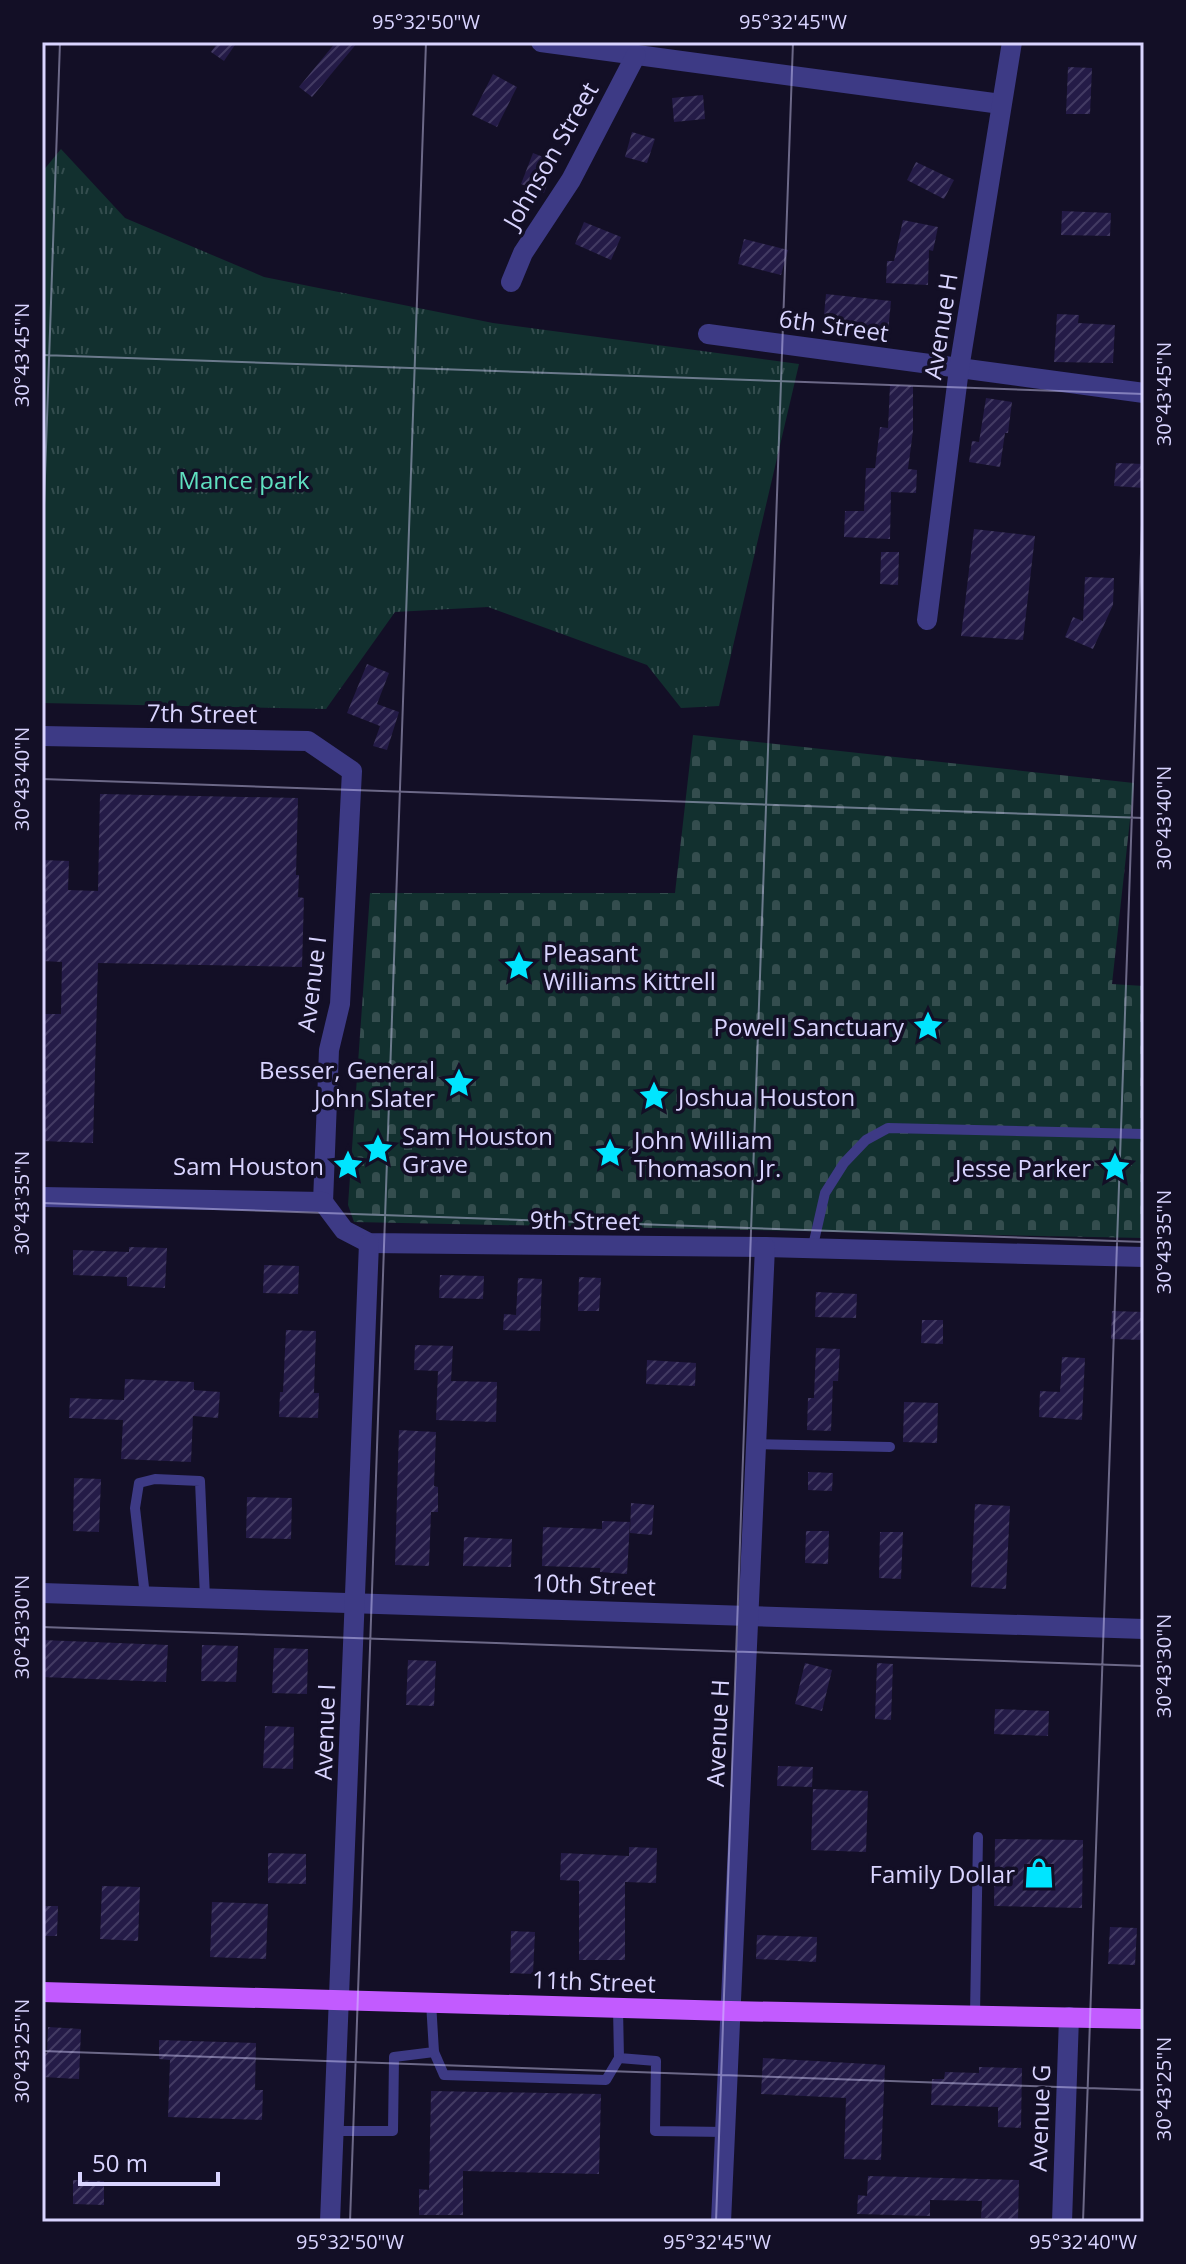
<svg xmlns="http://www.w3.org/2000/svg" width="1186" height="2264" font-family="'Open Sans',sans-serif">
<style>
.cemetery{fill:url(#cemetery-stones)}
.park{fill:url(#park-tufts)}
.building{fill:url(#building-hatch)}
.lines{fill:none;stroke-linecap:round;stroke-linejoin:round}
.service{stroke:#3d3a85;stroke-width:10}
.minor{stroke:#3d3a85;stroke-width:20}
.primary{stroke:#c25bff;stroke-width:20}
.ticks{fill:none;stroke:#d9d4ff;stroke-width:2;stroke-opacity:0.45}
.labels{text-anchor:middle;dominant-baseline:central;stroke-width:7;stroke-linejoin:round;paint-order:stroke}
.street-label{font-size:24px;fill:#d9d4ff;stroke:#130f26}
.park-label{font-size:24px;fill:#5fe0c0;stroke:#130f26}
.poi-label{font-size:24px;fill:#d9d4ff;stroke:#130f26;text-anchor:end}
.neatline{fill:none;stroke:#d9d4ff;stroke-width:3}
.ticks-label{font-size:20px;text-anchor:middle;fill:#d9d4ff}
</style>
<defs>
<pattern id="cemetery-stones" width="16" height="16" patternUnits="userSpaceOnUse" patternTransform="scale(2)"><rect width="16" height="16" fill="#12302f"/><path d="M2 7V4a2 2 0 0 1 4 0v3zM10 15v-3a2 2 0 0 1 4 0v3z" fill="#344d4e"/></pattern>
<pattern id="park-tufts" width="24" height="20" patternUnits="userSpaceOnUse" patternTransform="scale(2)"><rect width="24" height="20" fill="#12302f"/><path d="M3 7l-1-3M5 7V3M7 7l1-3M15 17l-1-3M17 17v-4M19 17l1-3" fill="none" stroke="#344d4e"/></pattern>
<pattern id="building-hatch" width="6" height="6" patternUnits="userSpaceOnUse" patternTransform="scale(2)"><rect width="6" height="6" fill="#241b47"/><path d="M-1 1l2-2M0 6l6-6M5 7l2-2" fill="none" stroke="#433b63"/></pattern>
</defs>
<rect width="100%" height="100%" fill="#130f26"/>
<!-- cemetery -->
<path class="cemetery" d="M693 735 1134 783 1112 984 1144 986V1238L354 1222 348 1205 370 893H675Z"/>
<!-- park -->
<path class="park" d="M61 149 125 218 264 277 493 323 799 364 719 706 681 708 647 665 488 607 395 612 326 709 42 703V172Z"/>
<!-- building -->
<g class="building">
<path d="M218 42H237L224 61 211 52Z"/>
<path d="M336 42H358L312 97 299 87Z"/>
<path d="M1068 67 1092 68 1090 114H1066Z"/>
<path d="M493 74 517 87 497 127 472 115Z"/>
<path d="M703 95 705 119 674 122 672 98Z"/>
<path d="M632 132 655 139 647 163 625 157Z"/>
<path d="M533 153 556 162 544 193 521 184Z"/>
<path d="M916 162 954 180 944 199 907 180Z"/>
<path d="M1062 211 1111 213 1110 236 1061 235Z"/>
<path d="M903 220 938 227 933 251 929 250 928 285 886 283 887 261H894Z"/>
<path d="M584 222 621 237 611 260 575 244Z"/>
<path d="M744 239 788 250 781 275 738 264Z"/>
<path d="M826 294 891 301 888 332 823 325Z"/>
<path d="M1057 314 1079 315 1078 323 1115 325 1113 363 1054 362Z"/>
<path d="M890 385 913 386V431L908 469 917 470 916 493 891 492 890 539 844 537 845 511H864L866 468H875L880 427 888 428Z"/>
<path d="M986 398 1012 402 1008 433H1005L1000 467 969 462 972 441 979 442Z"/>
<path d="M1116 463 1144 464V488L1114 486Z"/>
<path d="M974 529 1035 536 1023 640 961 636Z"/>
<path d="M881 552H899L898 585 880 584Z"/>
<path d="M1085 577 1114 578 1113 605 1093 649 1065 637 1073 617 1083 621Z"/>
<path d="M367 664 389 673 377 704 399 712 387 750 373 746 380 726 347 713Z"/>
<path d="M100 794 298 798 296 875H299L298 897 304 898 302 967 98 963 93 1143 42 1141V1014H61L62 962 42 961V860L69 861 68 890 98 891Z"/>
<path d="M129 1247 167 1248 165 1288 127 1286V1277L73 1275V1250L129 1252Z"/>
<path d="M264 1265 299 1266 298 1294 263 1293Z"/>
<path d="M440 1275 484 1276 483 1299 439 1298Z"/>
<path d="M579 1277 601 1278 599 1311H578Z"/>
<path d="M518 1278 542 1279 540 1331 503 1330 504 1314 516 1315Z"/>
<path d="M816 1292 857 1294 856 1318 815 1317Z"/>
<path d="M1112 1311 1144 1312V1340L1111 1339Z"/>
<path d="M922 1320H943V1344L921 1343Z"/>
<path d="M286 1330 316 1331 314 1393H319L318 1418 279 1417 280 1392H283Z"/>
<path d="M415 1345 453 1346 451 1381 497 1382 496 1422 436 1420 438 1371 414 1370Z"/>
<path d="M816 1348 840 1349 838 1381H833L831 1431 807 1430 808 1398H814Z"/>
<path d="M1062 1357 1085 1358 1082 1420 1039 1417 1040 1391 1060 1392Z"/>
<path d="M647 1360 696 1363 695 1386 646 1384Z"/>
<path d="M125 1379 194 1382V1390L220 1392 218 1418 193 1416 191 1462 121 1459 123 1420 69 1418 70 1398 124 1400Z"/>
<path d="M904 1402 938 1403 937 1443 903 1442Z"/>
<path d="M399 1430 436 1432 434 1486 438 1487V1512H431L429 1566 395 1565Z"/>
<path d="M808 1472 833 1473 832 1491 808 1490Z"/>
<path d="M74 1478 101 1479 99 1532 73 1531Z"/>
<path d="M247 1497 292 1498 291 1539 246 1538Z"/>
<path d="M631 1503 654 1505 652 1535 630 1533Z"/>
<path d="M975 1504 1010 1506 1006 1589 971 1587Z"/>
<path d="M602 1521 630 1522 627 1574 600 1572V1568L542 1566 543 1527 602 1529Z"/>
<path d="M806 1531H829L828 1564 805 1563Z"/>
<path d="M880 1532H903L901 1579 879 1578Z"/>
<path d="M464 1537 512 1539 511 1567 463 1566Z"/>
<path d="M42 1640 168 1645 166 1682 42 1677Z"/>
<path d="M202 1645 238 1646 236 1682 201 1681Z"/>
<path d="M274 1648 308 1649 307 1694 272 1693Z"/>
<path d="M408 1660 436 1661 434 1706 406 1705Z"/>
<path d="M805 1663 832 1670 822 1711 795 1704Z"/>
<path d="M877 1663 893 1664 891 1720 875 1719Z"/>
<path d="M995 1709 1049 1711 1048 1736 994 1734Z"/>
<path d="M265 1726 294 1727 293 1769 263 1768Z"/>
<path d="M778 1766 813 1767 812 1787 777 1786Z"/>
<path d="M813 1789 868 1791 866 1852 811 1850Z"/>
<path d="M995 1839 1083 1840 1082 1908 994 1906Z"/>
<path d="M629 1847 657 1848 656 1883 625 1882V1960H579V1881L560 1880 561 1853 629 1856Z"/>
<path d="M268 1853 306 1854V1884L268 1883Z"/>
<path d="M102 1886 140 1887 138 1941 100 1939Z"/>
<path d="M212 1902 268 1904 266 1959 210 1957Z"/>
<path d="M42 1906H58L57 1936H42Z"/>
<path d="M1110 1927 1137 1928 1135 1965 1108 1964Z"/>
<path d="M511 1931 535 1932 533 1974 510 1973Z"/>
<path d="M757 1935 817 1937 816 1962 756 1959Z"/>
<path d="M48 2027 81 2029 79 2079 42 2077V2053H47Z"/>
<path d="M159 2040 256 2043 255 2090H263L262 2120 168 2117 170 2060 159 2059Z"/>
<path d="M763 2058 885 2065 881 2160 844 2159 846 2098 761 2094Z"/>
<path d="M979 2067 1022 2068 1021 2128 998 2127V2107L931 2105 932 2079H944L945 2072 979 2073Z"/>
<path d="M431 2091 601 2094 599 2174 463 2171V2215H419V2189L429 2190Z"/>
<path d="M868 2176 1019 2180 1018 2220 981 2218 982 2201 930 2200V2216L857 2214 858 2195 867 2196Z"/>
<path d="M73 2180 104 2181V2205L73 2204Z"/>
</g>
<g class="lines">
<!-- service -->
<g class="service">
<path d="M812 1250 825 1193 844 1163 866 1140 888 1128 1144 1134"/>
<path d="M756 1444 890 1447"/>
<path d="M145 1596 135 1508 139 1483 155 1479 200 1481 205 1598"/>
<path d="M618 2008 619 2058 656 2061 655 2131 725 2132"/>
<path d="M975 2015 978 1837"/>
<path d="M434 2052 444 2075 606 2080 619 2058"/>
<path d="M334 2131H393L394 2057 434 2052 431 2002"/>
</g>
<!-- minor -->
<g class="minor">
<path d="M541 42 1001 104"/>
<path d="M511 282 523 253 571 180 636 55"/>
<path d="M708 334 1144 393"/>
<path d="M927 620 959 369 1012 42"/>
<path d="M42 736 308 741 352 771 340 1004 329 1050 323 1202"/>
<path d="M42 1197 323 1202 344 1230 369 1243 765 1247 1144 1257"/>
<path d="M42 1593 1144 1629"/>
<path d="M330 2222 369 1243"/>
<path d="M721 2222 765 1247"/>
<path d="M1062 2222 1069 2017"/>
</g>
<!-- primary -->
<path class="primary" d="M42 1992 730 2011 1144 2019"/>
</g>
<!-- ticks -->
<path class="ticks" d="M42 355 1144 394M42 563 60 42M42 779 1144 818M42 1203 1144 1242M42 1627 1144 1666M42 2051 1144 2090M350 2222 426 42M716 2222 793 42M1083 2222 1144 467"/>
<!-- icons -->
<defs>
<g id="sight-bare" transform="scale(2.4)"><path d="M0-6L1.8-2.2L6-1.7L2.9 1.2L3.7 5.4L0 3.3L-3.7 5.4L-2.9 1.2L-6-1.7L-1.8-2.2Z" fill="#00e5ff" stroke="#130f26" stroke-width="2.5" paint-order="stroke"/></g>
<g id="shop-bare" transform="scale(2.4)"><path d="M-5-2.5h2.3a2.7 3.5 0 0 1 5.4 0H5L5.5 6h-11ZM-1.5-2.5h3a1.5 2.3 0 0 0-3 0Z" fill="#00e5ff" stroke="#130f26" stroke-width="2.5" paint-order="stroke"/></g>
</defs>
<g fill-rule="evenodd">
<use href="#sight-bare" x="519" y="966"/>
<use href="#sight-bare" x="928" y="1026"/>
<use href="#sight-bare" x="459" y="1083"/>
<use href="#sight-bare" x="654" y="1096"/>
<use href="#sight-bare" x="378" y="1149"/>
<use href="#sight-bare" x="610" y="1153"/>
<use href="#sight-bare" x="348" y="1165"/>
<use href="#sight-bare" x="1115" y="1167"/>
<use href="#shop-bare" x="1039" y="1873"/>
</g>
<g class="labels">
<!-- street labels -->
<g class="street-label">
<text transform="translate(550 155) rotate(-60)">Johnson Street</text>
<text transform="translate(834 325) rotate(8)">6th Street</text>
<text transform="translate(940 326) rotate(-81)">Avenue H</text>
<text transform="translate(202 713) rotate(1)">7th Street</text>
<text transform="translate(311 984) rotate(-83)">Avenue I</text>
<text transform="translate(585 1220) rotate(1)">9th Street</text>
<text transform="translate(594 1584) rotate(2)">10th Street</text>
<text transform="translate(324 1732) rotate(-88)">Avenue I</text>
<text transform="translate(717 1733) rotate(-87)">Avenue H</text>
<text transform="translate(594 1981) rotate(2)">11th Street</text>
<text transform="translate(1039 2118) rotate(-88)">Avenue G</text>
</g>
<!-- park labels -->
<g class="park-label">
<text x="244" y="479">Mance park</text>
</g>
<!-- poi labels -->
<g class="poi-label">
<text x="543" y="952" text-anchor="start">Pleasant<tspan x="543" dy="28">Williams Kittrell</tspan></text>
<text x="904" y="1026">Powell Sanctuary</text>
<text x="435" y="1069">Besser, General<tspan x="435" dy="28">John Slater</tspan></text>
<text x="678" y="1096" text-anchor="start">Joshua Houston</text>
<text x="402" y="1135" text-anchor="start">Sam Houston<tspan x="402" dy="28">Grave</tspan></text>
<text x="634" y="1139" text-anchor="start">John William<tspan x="634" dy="28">Thomason Jr.</tspan></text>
<text x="324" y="1165">Sam Houston</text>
<text x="1091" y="1167">Jesse Parker</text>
<text x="1015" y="1873">Family Dollar</text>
</g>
</g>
<!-- border -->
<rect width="1186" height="2264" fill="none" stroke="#130f26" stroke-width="88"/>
<!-- scale -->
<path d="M80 2172v12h138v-12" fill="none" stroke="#d9d4ff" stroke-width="4"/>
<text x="92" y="2172" font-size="24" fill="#d9d4ff" stroke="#130f26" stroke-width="6" paint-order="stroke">50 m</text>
<rect x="44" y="44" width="1098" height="2176" class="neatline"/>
<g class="ticks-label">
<text x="426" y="29">95°32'50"W</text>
<text x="793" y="29">95°32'45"W</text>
<text transform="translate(22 355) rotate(-90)" y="7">30°43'45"N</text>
<text transform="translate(1164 394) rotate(-90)" y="7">30°43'45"N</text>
<text transform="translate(22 779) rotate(-90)" y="7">30°43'40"N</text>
<text transform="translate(1164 818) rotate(-90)" y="7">30°43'40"N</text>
<text transform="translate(22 1203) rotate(-90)" y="7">30°43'35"N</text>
<text transform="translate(1164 1242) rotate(-90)" y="7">30°43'35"N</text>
<text transform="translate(22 1627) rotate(-90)" y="7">30°43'30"N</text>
<text transform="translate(1164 1666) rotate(-90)" y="7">30°43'30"N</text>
<text transform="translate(22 2051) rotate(-90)" y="7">30°43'25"N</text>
<text transform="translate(1164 2089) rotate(-90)" y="7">30°43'25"N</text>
<text x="350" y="2249">95°32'50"W</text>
<text x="717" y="2249">95°32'45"W</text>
<text x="1083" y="2249">95°32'40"W</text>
</g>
</svg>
